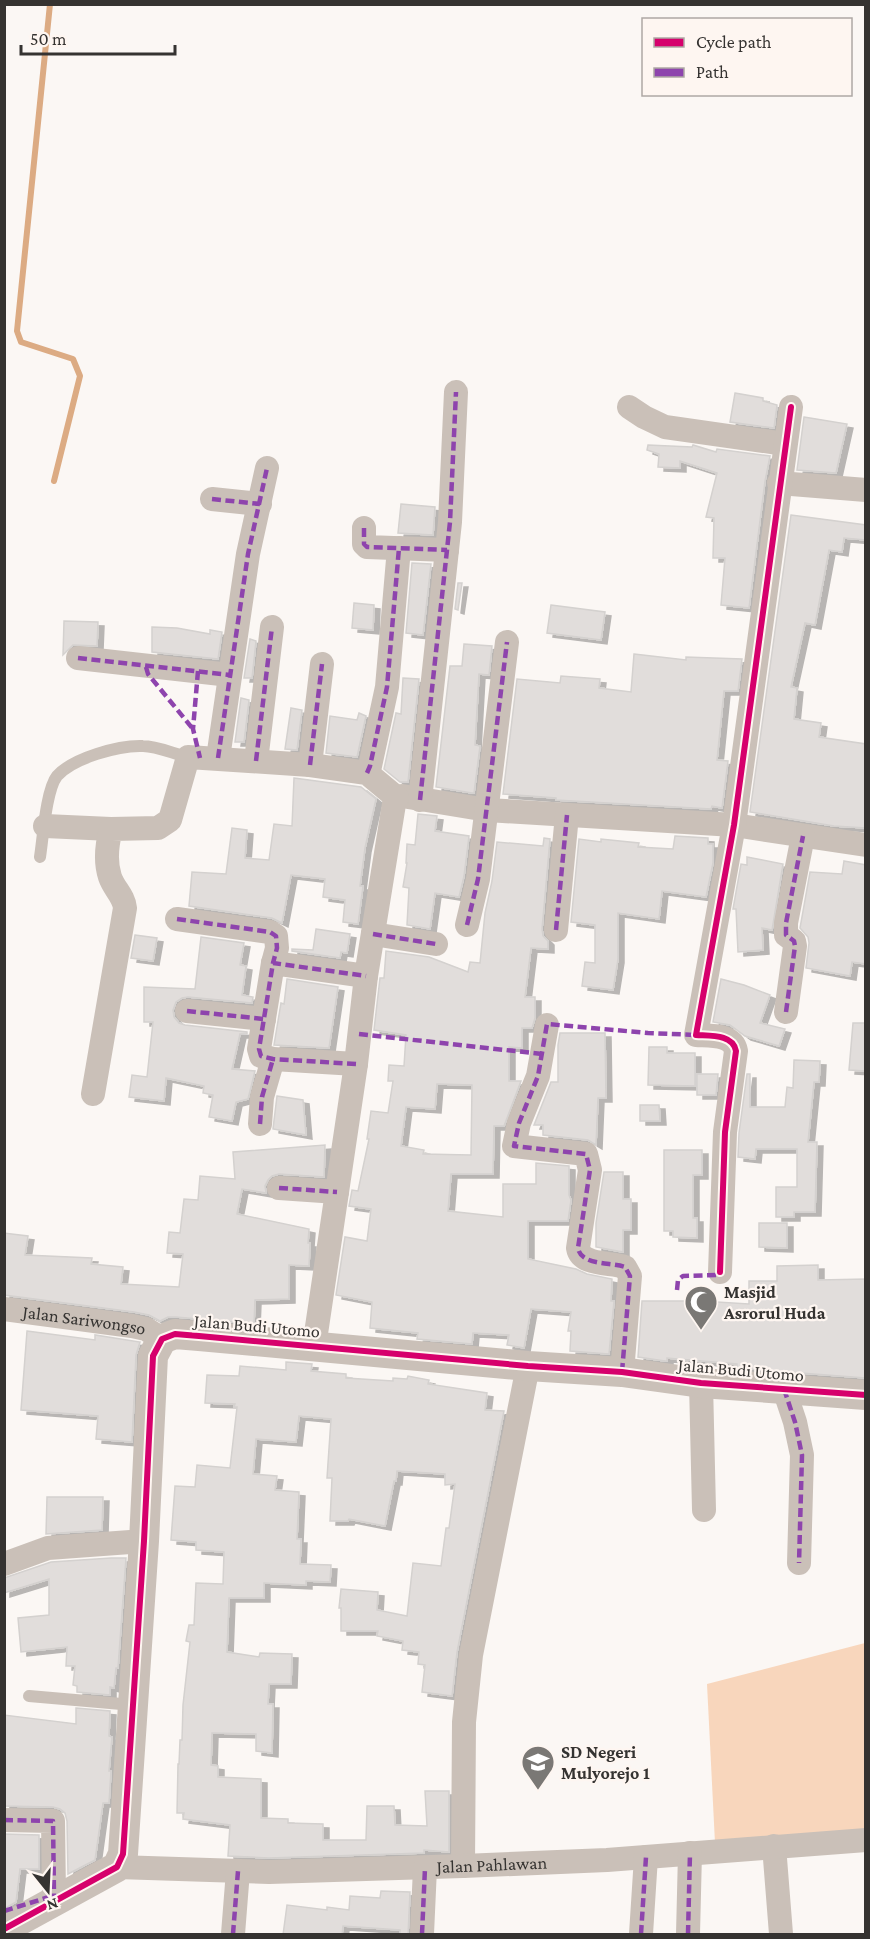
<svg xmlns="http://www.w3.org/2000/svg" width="870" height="1939" font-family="'Crimson Pro',serif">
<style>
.green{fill:#f8d6bc}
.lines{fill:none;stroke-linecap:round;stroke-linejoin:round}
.stream{stroke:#dcab83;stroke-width:6}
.building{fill:#e1dddb;stroke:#d4d1cf;stroke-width:1.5;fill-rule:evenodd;filter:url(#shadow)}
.service{stroke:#cac0b8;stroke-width:12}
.minor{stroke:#cac0b8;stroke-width:24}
.tertiary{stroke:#cac0b8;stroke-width:30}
.quiet{stroke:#8e44ad;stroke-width:4.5;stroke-dasharray:9 4.5;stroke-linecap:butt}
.cycleway-casing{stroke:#fef6f1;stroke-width:10}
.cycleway{stroke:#d6006c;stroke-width:6}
.labels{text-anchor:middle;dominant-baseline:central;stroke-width:4.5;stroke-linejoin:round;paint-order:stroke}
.poi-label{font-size:18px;font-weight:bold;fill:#353331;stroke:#fef6f1;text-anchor:start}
.street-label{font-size:18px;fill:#353331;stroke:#fef6f1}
</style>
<defs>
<filter id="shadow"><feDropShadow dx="6" dy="4" stdDeviation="0" flood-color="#0004"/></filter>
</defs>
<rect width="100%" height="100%" fill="#fbf7f4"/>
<!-- green -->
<path class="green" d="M865 1643V1832L715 1843 707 1684Z"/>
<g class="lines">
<!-- stream -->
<path class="stream" d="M50 4 17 331 21 342 73 359 80 376 54 481"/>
</g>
<!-- building -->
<g class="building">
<path d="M735 393 763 398V401L777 405 774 428 730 422Z"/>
<path d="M804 417 847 424 836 473 797 470Z"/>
<path d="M648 445 692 447 693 445 716 452 717 449 770 456 765 481 749 608 721 605 725 558H713L714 518 706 517 717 473 680 461V468L658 467 659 454 647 450Z"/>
<path d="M401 504 435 507 433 535 398 533Z"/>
<path d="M791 515 866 525V540L844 538 842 552 829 550 815 625 805 623 791 687 797 688 794 719 821 723 819 737 866 744V828L834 826 750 812Z"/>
<path d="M412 563 431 564 423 635 406 633Z"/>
<path d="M458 583H462L458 610 455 609Z"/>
<path d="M354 603 374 605 373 630 352 628Z"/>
<path d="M551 605 605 612 601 640 547 633Z"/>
<path d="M64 621 98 622 97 646 73 645 63 655Z"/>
<path d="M152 627 177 628 210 634V630L222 632 218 659 152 652Z"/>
<path d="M250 639 256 641 252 678H244Z"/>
<path d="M464 644 492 646 489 675 479 674 475 745 480 746 474 793H472L436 787 450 666H462Z"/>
<path d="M634 654 686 660V657L742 659 738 691H724L717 760 728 761 722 808 712 806 711 809 556 800V798L503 794 517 679 560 683 561 676 600 679 599 688 631 692Z"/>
<path d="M403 678 419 679 408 782H400L384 769 396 713 401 714Z"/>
<path d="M241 698 249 700 244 742H235Z"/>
<path d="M291 708 302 710 297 750 285 749Z"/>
<path d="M359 713 366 716 357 757 326 753 330 716 357 720Z"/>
<path d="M294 778 361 787 376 799 365 848 360 886H363L358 924 343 922 345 900 323 897 325 879 291 875 282 923 272 918 189 906 192 872 226 874 232 828 247 830 245 858 269 860 274 824 292 826Z"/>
<path d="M418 814 437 816 435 831 469 836 464 876 459 897 435 893 430 929 407 925 409 888 403 887 407 863H406L407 844 415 845Z"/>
<path d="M675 836 708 838V844H713V863L706 897 662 891 659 919 618 913V959L613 990 582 986 585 962 595 963V925L571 922 579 839 601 842V839L639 843 638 847 673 849Z"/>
<path d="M544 838 550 839 542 929 543 936 548 941V949L531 948 525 997H535V1018L532 1028H522V1048L509 1047V1081H521L504 1126H494L493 1174H451L448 1211 503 1217V1184H536V1163L569 1166V1195L571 1200 568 1221H528V1259L576 1269 587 1274 612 1279 611 1301H614L609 1354 570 1351 571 1331H568L571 1312 531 1309 524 1348 507 1345 509 1335 473 1333 472 1344 417 1339 418 1333 370 1328 372 1302 336 1295 345 1237 367 1241 371 1209 349 1206 352 1190 358 1191 369 1139H367L371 1111 388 1113 393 1081H388L389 1065 404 1066 406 1035 374 1030 380 978H384L386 951 429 957 468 972 470 962 480 963 485 913 492 881 497 842 543 846ZM437 1084 472 1085 471 1155 423 1154 424 1150 401 1146 406 1107 435 1109Z"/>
<path d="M747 857 783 864 772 930 762 928 763 950 738 952 736 909H733L741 864 747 865Z"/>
<path d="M844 861 866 865V964L852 962 850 976 806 968 809 943 808 937 800 928 810 872 842 874Z"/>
<path d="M316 929 350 934 347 953 341 952 340 958 292 951V949L313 950Z"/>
<path d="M135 935 157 938 153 961 131 958Z"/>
<path d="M201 937 244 943 240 965 246 966 242 995 253 997 252 1003 188 997 182 998 176 1002 173 1010 174 1017 179 1023 185 1025 247 1032V1034H240L232 1069 255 1071 248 1099 236 1102 232 1121 209 1117 213 1095 203 1093 204 1086 166 1078 164 1101 129 1097 132 1075 147 1077 153 1022H144V987L195 989Z"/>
<path d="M287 979 338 987 329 1048 274 1045 281 1003 284 1004Z"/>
<path d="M721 979 744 985 770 995 760 1023 785 1029 779 1046 745 1036 730 1025 713 1022Z"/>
<path d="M853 1023H866V1071L849 1070Z"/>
<path d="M560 1033H605L606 1098H598L596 1145 588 1140 543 1135V1125H534L551 1082H558V1045Z"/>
<path d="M649 1047H667V1053H695V1086L648 1085Z"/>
<path d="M794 1060 820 1061 819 1082H814L808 1142H817L815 1212H794V1217H776V1187H797V1149H756L755 1159 738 1157 739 1133 747 1074H750V1107H785L787 1087 793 1088Z"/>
<path d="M697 1074H718L716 1095H697Z"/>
<path d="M277 1096 303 1100 306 1135 273 1129Z"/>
<path d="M640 1105H659L660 1121H640Z"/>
<path d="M325 1145 324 1177 279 1174 272 1176 268 1180 265 1186 266 1193 242 1189 237 1214 309 1229 308 1243H310L309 1266 289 1265V1299L255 1300 254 1324 176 1317H168L160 1321 149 1315 134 1312 4 1295V1233L28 1236 25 1255 92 1258 91 1264 123 1267 121 1284 179 1287 183 1254 167 1253 169 1232 180 1233 184 1199 198 1200 200 1176 235 1179 233 1152Z"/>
<path d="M664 1150H702V1175H693V1218H697V1238L673 1237V1231H664Z"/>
<path d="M604 1172H623V1199H631V1230H623V1252L596 1247V1223Z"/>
<path d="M759 1223H787V1248L759 1247Z"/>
<path d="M818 1265V1280L866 1279V1378L737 1368V1364L667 1358V1361H665L638 1357 642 1301H685V1300L749 1304V1281H777V1266Z"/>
<path d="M27 1331 95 1340V1335L140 1342 136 1355 132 1442 96 1439 98 1416 21 1410Z"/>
<path d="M286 1362 312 1364 311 1371 346 1374V1378L393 1381V1378L407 1379 408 1376 429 1380 428 1384 487 1393 485 1410 504 1411 457 1652 452 1696 422 1692 425 1665 418 1664 419 1652 402 1650 403 1641 377 1636 378 1631H341V1608H339L341 1589 378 1592 377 1610 407 1616 413 1563 441 1566 446 1528H449L455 1484 445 1485V1474L397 1471 396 1481H394L385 1526 349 1519 348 1521H330L332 1478H327L331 1419 299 1416 296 1442 256 1439 253 1474 277 1476 275 1490 299 1492 297 1539H301L300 1564 331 1565 330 1582 306 1581V1585L264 1583V1598H229L227 1652 259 1657 260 1653 292 1654 291 1684H269L268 1704H273L272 1753 256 1751V1734L212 1733 211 1765 218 1766V1777L261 1779V1818L288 1819V1823L323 1824V1840H366L367 1806H394L395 1825 427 1826 425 1791H449V1852L424 1850V1853L269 1858 228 1856 230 1825 183 1819 184 1813H177L178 1764H179L180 1740H182L183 1705 190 1642 186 1641 189 1625H194L196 1583 223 1584 224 1552 196 1550V1542L171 1540 175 1486 195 1487 197 1465 230 1468 237 1407H234L235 1404 205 1403 207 1375 239 1376 240 1366 286 1370Z"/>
<path d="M47 1497H103L102 1530 46 1534Z"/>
<path d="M111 1558H126L118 1668H116L114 1688 110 1687V1695L77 1692V1686L73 1685 75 1666H66L67 1647 21 1652 18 1618 49 1615V1579L4 1593V1578L51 1562Z"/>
<path d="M76 1708 110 1711 109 1736 112 1737 109 1771H111L109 1803H103L95 1860 68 1874 67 1821 65 1813 60 1809 53 1807 4 1806V1715L76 1724Z"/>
<path d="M4 1834 39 1835V1869H20L16 1902 4 1909Z"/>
<path d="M381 1891 410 1892 408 1935H400V1930L343 1926 342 1935H283L287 1905 327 1910V1907L349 1910 350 1896 380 1898Z"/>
</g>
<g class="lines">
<!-- service -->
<g class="service">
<path d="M40 857C43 838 46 790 57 776 73 758 119 745 143 746 157 746 174 754 188 757"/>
<path d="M29 1696 133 1705"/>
</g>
<!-- minor -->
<g class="minor">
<path d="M629 407 644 417 665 427 785 444"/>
<path d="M779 483 866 490"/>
<path d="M212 499 260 504"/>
<path d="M364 528V544L367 547 447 550"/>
<path d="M78 658 230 675"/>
<path d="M218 758 248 554 267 468"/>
<path d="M256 761 272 627"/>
<path d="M310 765 322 664"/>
<path d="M367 773 370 766 387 687 399 548"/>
<path d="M397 798 402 796 487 810 734 825 866 845"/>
<path d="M420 800 450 522 456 392"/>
<path d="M45 826 111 829"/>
<path d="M177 919 270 932 276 936 277 948 273 963"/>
<path d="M467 925 478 879 507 642"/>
<path d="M556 930 567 815"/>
<path d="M373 934 436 944"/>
<path d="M187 1011 264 1019"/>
<path d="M786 1012 795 946 794 941 786 935V923L803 836"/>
<path d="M547 1025 538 1076 519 1123 514 1146 586 1154 590 1170 578 1248C581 1266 611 1262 625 1267L630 1276 622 1372"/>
<path d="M356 1064 273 1059 261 1056 259 1049 273 963 366 976"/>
<path d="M93 1094 125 908C124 896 114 889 110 877 105 862 107 844 111 829L158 828 170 820 188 757 310 765 367 773 397 798"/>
<path d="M260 1124 262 1097 273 1059"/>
<path d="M279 1188 337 1192"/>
<path d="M720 1272 725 1132 736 1051C733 1034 710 1036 696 1035L734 825 791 407"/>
<path id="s1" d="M4 1309 132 1326 146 1329 162 1339"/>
<path d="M314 1347 356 1064 366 976 394 804 397 798"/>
<path d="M701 1383 704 1510"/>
<path d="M784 1389 795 1422 802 1455 799 1563"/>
<path d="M4 1564 48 1548 144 1541"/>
<path d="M4 1820 53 1821 54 1895 57 1901"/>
<path d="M774 1846 781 1934"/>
<path d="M463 1866 464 1722 471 1655 528 1366"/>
<path id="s2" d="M117 1867 269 1872 463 1866 607 1860 866 1840"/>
<path d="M233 1934 238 1871"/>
<path d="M422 1934 425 1868"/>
<path d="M641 1934 646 1857"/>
<path d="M688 1934 690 1853"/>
</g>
<!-- tertiary -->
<path class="tertiary" d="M4 1929 117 1867 123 1854 144 1541 153 1356 162 1339 175 1334 199 1336 528 1366 622 1372 701 1383 866 1395"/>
<!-- quiet -->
<g class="quiet">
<path d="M212 499 260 504"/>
<path d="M364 528V544L367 547 447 550"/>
<path d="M78 658 230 675"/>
<path d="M146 667 148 674 193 729"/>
<path d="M198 671 193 729 200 758"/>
<path d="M218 758 248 554 267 468"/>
<path d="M256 761 272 627"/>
<path d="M310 765 322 664"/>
<path d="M367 773 370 766 387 687 399 548"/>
<path d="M420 800 450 522 456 392"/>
<path d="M177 919 270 932 276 936 277 948 273 963"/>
<path d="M467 925 478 879 507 642"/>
<path d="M556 930 567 815"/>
<path d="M373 934 436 944"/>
<path d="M187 1011 264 1019"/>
<path d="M786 1012 795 946 794 941 786 935V923L803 836"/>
<path d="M359 1034 542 1054"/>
<path d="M356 1064 273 1059 261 1056 259 1049 273 963 366 976"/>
<path d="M260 1124 262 1097 273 1059"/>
<path d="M279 1188 337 1192"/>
<path d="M677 1290 678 1280 683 1276 717 1275 720 1272"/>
<path d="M622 1372 630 1276 625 1267C611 1262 581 1266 578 1248L590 1170 586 1154 514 1146 519 1123 538 1076 547 1024 648 1033 696 1035"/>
<path d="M784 1389 795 1422 802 1455 799 1563"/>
<path d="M4 1820 53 1821 54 1895 57 1901"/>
<path d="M4 1911 49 1897"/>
<path d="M233 1934 238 1871"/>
<path d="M422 1934 425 1868"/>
<path d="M641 1934 646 1857"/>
<path d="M688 1934 690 1853"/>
</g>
<!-- cycleway casing -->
<g class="cycleway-casing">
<g id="cycleway">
<path d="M720 1272 725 1132 736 1051C733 1034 710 1036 696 1035L734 825 791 407"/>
<path d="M4 1929 117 1867 123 1854 144 1541 153 1356 162 1339 175 1334 199 1336 528 1366 622 1372 701 1383 866 1395"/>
</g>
</g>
<!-- cycleway -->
<use href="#cycleway" class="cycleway"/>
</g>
<!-- icons -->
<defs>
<g id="mosque-pin" transform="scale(1.725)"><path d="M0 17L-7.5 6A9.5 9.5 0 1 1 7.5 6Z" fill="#7a7875" stroke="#fef6f1"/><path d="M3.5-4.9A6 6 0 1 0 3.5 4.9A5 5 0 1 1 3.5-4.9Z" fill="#fff"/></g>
<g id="school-pin" transform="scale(1.725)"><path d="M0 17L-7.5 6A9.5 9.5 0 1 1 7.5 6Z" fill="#7a7875" stroke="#fef6f1"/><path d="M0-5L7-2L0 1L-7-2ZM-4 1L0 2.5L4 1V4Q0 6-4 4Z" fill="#fff"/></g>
</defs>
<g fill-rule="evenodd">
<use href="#mosque-pin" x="701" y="1302"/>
<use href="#school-pin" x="538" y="1762"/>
</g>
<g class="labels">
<!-- poi labels -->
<g class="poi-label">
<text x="724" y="1292">Masjid<tspan x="724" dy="21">Asrorul Huda</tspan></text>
<text x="561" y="1752">SD Negeri<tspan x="561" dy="21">Mulyorejo 1</tspan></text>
</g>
<!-- street labels -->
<g class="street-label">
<text stroke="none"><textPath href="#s1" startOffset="81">Jalan Sariwongso</textPath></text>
<text transform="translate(257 1326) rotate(5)">Jalan Budi Utomo</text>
<text transform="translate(741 1370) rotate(5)">Jalan Budi Utomo</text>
<text stroke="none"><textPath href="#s2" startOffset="375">Jalan Pahlawan</textPath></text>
</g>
</g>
<!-- border -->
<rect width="870" height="1939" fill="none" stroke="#353331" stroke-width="12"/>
<!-- legend -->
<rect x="642" y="18" width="210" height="78" fill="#fef6f1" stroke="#aea8a4" stroke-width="1.5"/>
<rect x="654" y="38" width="30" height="9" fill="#d6006c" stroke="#aea8a4" stroke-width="1.5"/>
<text x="696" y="48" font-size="18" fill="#353331">Cycle path</text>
<rect x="654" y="68" width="30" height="9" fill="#8e44ad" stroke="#aea8a4" stroke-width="1.5"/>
<text x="696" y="78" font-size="18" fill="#353331">Path</text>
<!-- north arrow -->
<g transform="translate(48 1891) rotate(162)" stroke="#fef6f1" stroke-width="4.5" paint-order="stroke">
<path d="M0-4.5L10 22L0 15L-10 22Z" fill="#353331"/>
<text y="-9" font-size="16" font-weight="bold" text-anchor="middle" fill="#353331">N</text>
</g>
<!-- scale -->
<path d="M21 45v9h154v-9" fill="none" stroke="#353331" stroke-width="3"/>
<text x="30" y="45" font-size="18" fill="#353331" stroke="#fef6f1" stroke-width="4.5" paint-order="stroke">50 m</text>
</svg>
